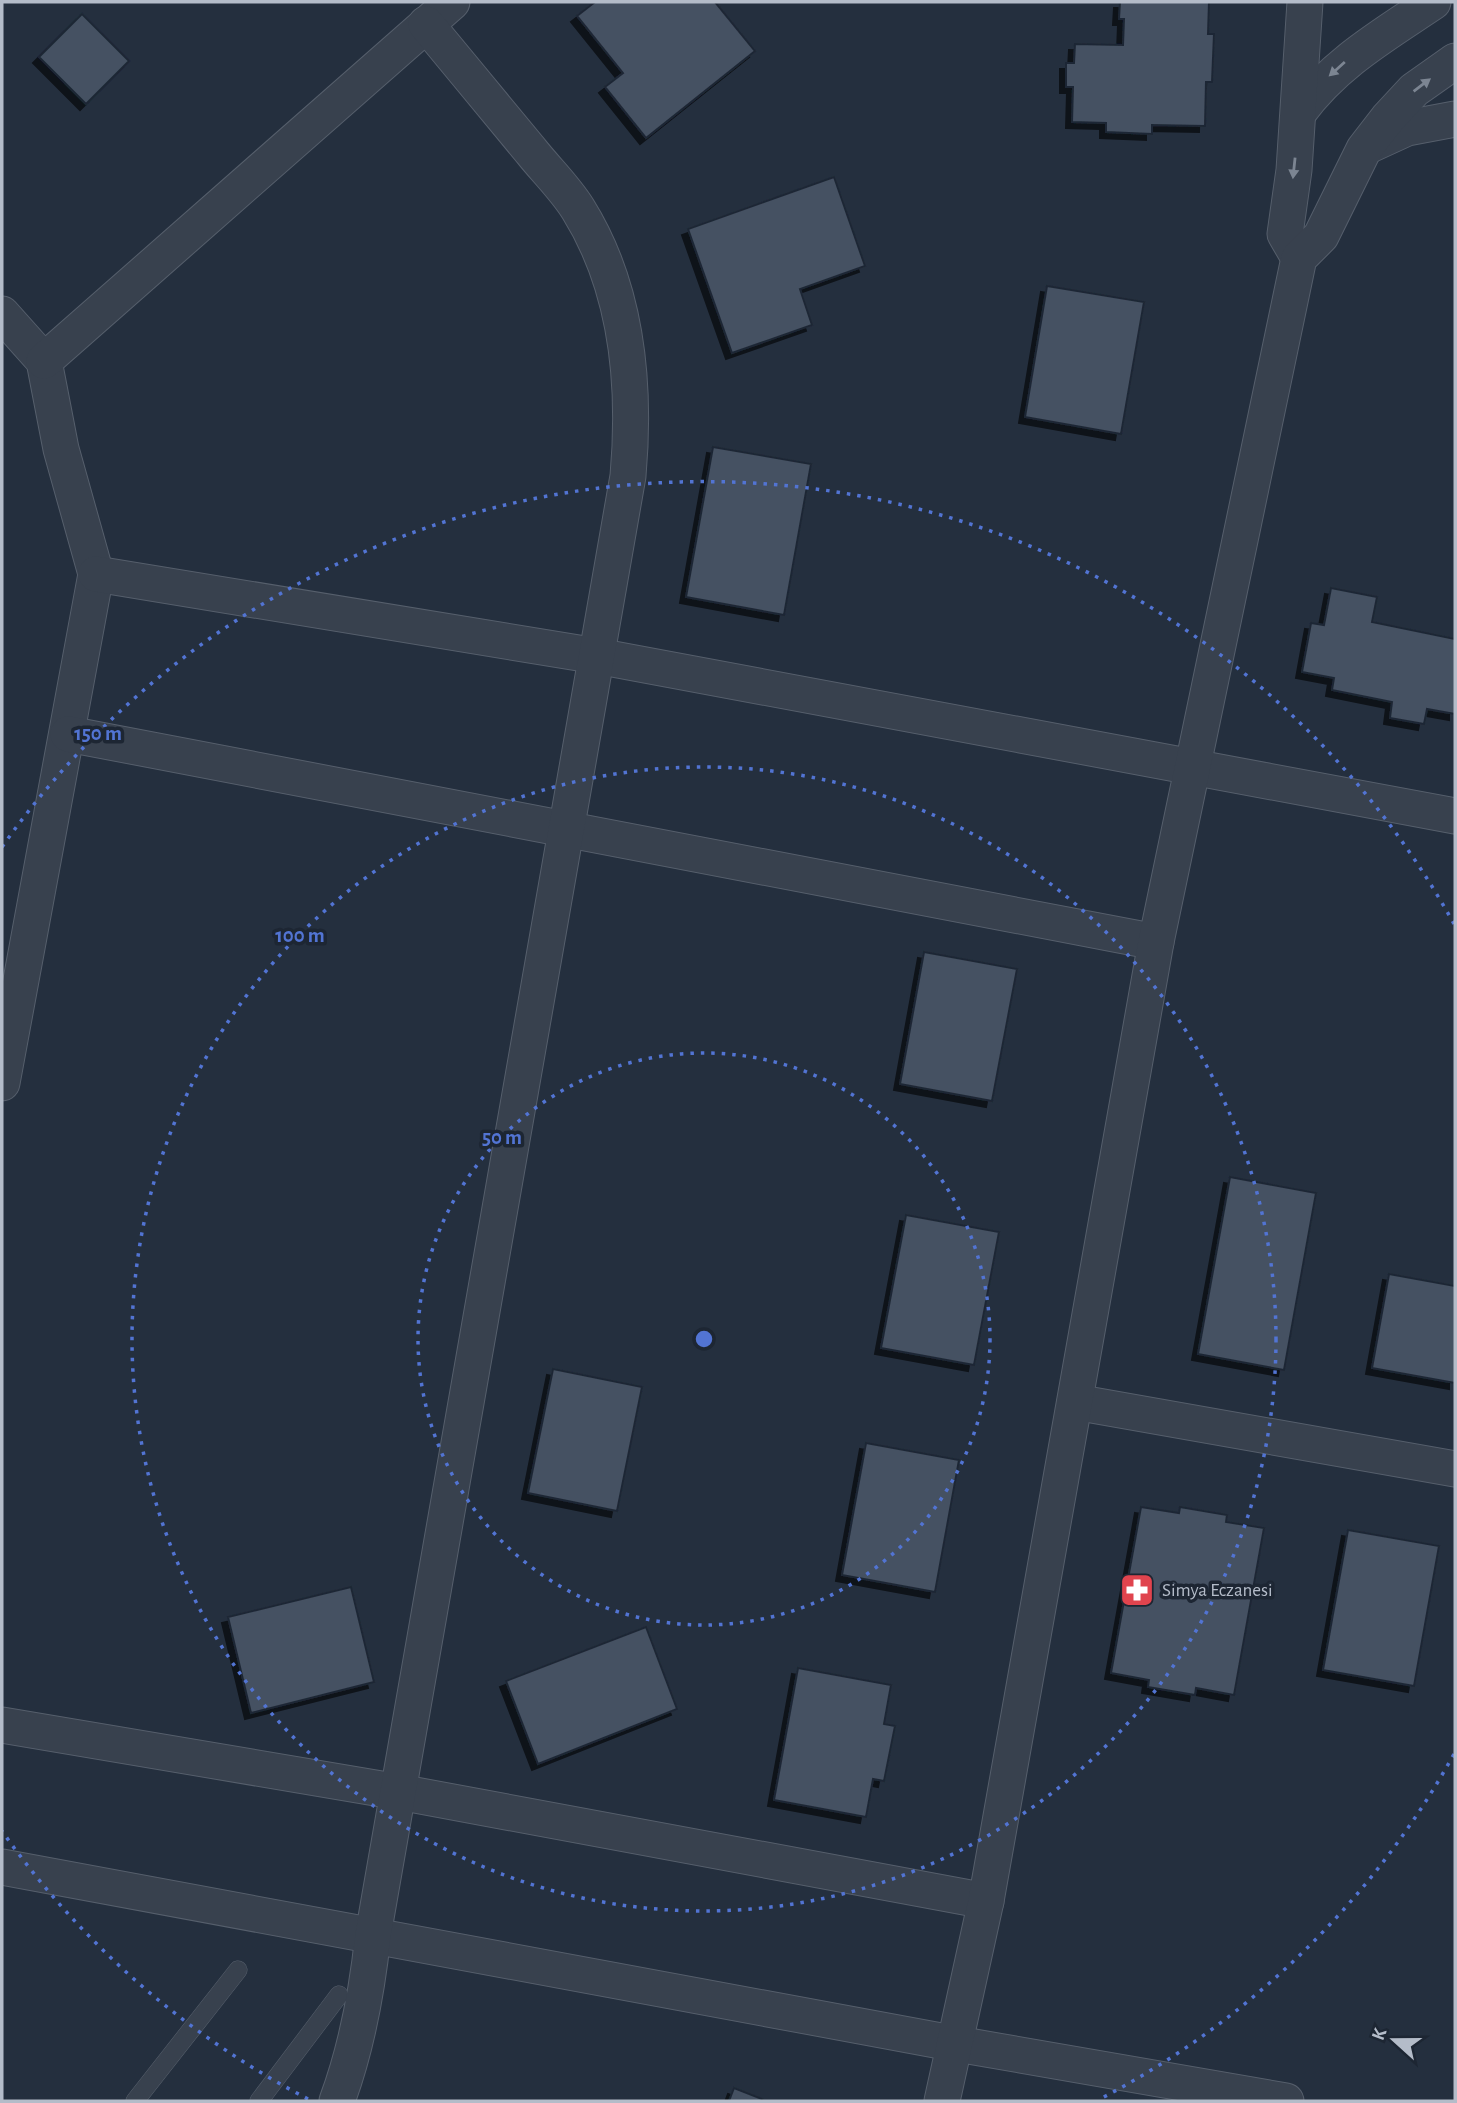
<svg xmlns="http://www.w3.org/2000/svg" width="1457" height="2103" font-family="'Alegreya Sans',sans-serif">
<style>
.building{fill:#455162;stroke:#1f2835;stroke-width:2;filter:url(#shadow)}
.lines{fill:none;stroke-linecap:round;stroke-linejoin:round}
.lane-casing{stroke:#565f6c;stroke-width:19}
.street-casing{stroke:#565f6c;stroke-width:37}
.lane{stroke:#38414e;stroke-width:18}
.street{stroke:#38414e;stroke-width:35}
.oneway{fill:#7c8592}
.ring{fill:none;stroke:#5274d3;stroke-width:3.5;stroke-dasharray:3.5 7}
.labels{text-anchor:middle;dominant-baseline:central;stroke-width:7;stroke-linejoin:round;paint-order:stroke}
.poi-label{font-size:19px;fill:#b4bcc9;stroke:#1d2633;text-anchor:start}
.centre{fill:#5274d3;stroke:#1d2633;stroke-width:3.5}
.ring-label{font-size:21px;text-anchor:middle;font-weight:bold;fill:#5274d3;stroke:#1d2633;stroke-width:7;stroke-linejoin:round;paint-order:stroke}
</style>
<defs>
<filter id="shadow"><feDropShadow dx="-6" dy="6" stdDeviation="0" flood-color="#0009"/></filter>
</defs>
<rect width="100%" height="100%" fill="#242f3e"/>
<!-- building -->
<g class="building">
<path d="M595 2H715L755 51 646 138 605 87 623 73 577 16Z"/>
<path d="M1120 2H1209L1208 34H1214L1212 82H1206L1205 126 1152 125V134L1106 132V123L1072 122 1073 87H1066V63H1074L1075 44 1123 45 1124 19H1119Z"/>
<path d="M82 14 129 61 86 104 39 57Z"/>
<path d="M834 177 865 266 800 289 812 325 732 353 688 229Z"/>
<path d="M1047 286 1144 302 1121 434 1025 417Z"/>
<path d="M713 447 811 464 784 615 686 597Z"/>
<path d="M1331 588 1377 597 1372 622 1455 639V714L1427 709 1424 724 1390 718 1392 702 1332 690 1334 678 1302 672 1311 623 1324 625Z"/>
<path d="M924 952 1017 969 992 1101 900 1084Z"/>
<path d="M1230 1177 1316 1193 1284 1370 1198 1354Z"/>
<path d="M906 1215 999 1232 974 1365 881 1348Z"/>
<path d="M1389 1274 1455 1286V1383L1372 1368Z"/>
<path d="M553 1369 642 1387 617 1511 528 1493Z"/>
<path d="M866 1443 959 1460 935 1592 842 1575Z"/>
<path d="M1141 1507 1179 1513 1180 1507 1227 1515 1226 1522 1264 1528 1234 1695 1196 1688 1195 1695 1148 1687 1149 1680 1111 1673Z"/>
<path d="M1348 1530 1439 1546 1414 1686 1323 1670Z"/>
<path d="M351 1587 374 1682 251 1713 228 1617Z"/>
<path d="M646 1627 677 1709 538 1764 506 1681Z"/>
<path d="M798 1668 891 1685 884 1724 895 1726 884 1781 873 1779 866 1817 774 1800Z"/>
<path d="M734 2088 762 2099 761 2101H729Z"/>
</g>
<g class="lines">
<!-- lane casing -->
<g class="lane-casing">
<g id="lane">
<path d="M135 2101 238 1970"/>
<path d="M259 2101 339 1995"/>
</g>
</g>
<!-- street casing -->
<g class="street-casing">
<g id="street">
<path d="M1299 112C1335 63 1384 35 1433 2"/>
<path d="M1370 145 1407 128 1455 119"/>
<path d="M1299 258 1285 234 1294 170 1305 2"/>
<path d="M2 314 44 361 61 449 96 574 2 1083"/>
<path d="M44 361 452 2"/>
<path d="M96 574 597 656 1455 816"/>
<path d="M68 734 1156 942"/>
<path d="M1075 1402 1455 1469"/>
<path d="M2 1725 399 1792 986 1901"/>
<path d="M2 1867 957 2044 1286 2101"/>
<path d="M337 2101C357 2047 367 1992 373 1935L628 476C636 385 628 289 578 209 565 188 546 170 531 151 496 109 461 66 426 24"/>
<path d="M942 2101 986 1901 1156 942 1299 258 1321 236 1364 149 1388 118 1414 90 1455 61"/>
</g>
</g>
<!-- lane -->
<use href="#lane" class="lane"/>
<!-- street -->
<use href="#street" class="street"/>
</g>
<!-- one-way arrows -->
<defs><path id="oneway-solid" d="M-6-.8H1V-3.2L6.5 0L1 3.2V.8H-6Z" transform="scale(1.75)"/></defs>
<g class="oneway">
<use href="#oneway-solid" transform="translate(1337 69) rotate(138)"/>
<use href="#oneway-solid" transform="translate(1422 85) rotate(-37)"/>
<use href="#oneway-solid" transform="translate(1294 168) rotate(96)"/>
</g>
<!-- distance rings -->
<g class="ring">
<circle cx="704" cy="1339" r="286"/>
<circle cx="704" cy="1339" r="572"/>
<path d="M1454 1754A857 857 0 0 1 1100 2099M308 2099A857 857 0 0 1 2 1831M2 847A857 857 0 0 1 1454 924"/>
</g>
<!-- icons -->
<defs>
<g id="pharmacy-square" transform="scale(1.75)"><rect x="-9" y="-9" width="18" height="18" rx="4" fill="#e0444e" stroke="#1d2633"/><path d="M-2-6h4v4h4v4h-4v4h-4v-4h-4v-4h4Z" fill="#fff"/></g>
</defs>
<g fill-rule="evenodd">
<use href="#pharmacy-square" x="1137" y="1590"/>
</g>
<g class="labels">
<!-- poi labels -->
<g class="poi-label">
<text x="1162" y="1590">Simya Eczanesi</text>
</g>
</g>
<circle cx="704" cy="1339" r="10" class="centre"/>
<g class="ring-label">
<text x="98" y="740">150 m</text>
<text x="300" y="942">100 m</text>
<text x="502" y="1144">50 m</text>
</g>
<!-- border -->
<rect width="1457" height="2103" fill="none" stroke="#b4bcc9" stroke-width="7"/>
<!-- north arrow -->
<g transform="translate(1394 2040) rotate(291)" stroke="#1d2633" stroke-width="5" paint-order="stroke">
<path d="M0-5L12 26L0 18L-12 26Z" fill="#b4bcc9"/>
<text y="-10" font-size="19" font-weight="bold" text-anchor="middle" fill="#b4bcc9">K</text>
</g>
</svg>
